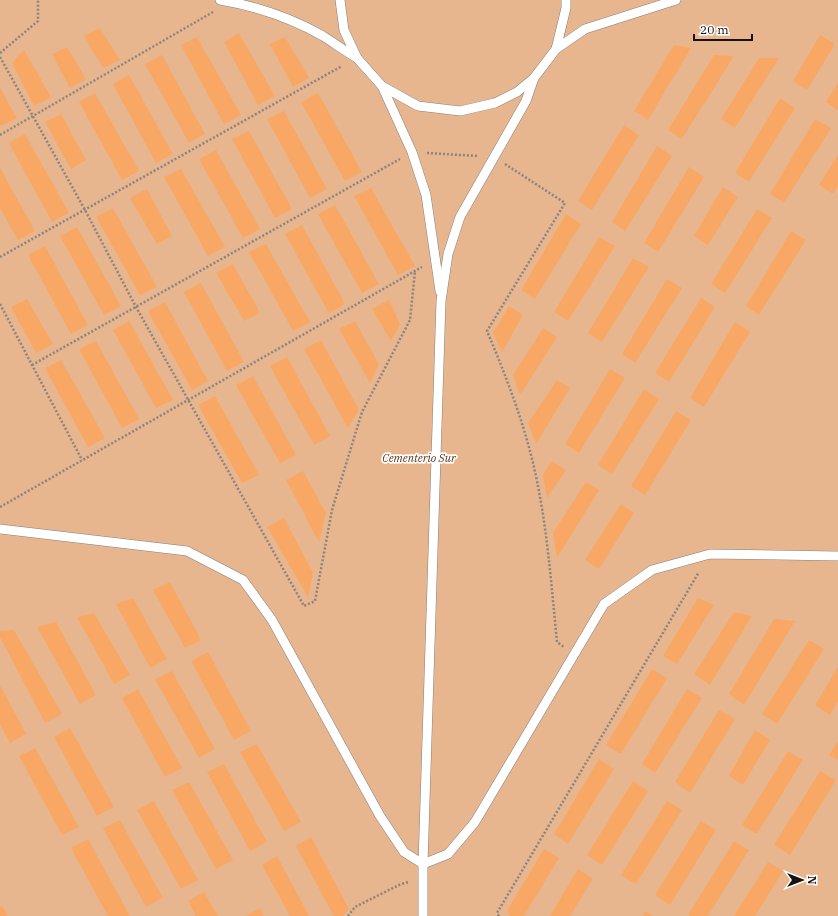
<svg xmlns="http://www.w3.org/2000/svg" width="838" height="916" font-family="'IBM Plex Serif',serif">
<style>
.green{fill:#e7b68f}
.building{fill:#f8a864}
.lines{fill:none;stroke-linecap:round;stroke-linejoin:round}
.service-casing{stroke:#857f7a;stroke-width:10}
.path{stroke:#898480;stroke-width:2.5;stroke-dasharray:2 2;stroke-linecap:butt}
.service{stroke:#fff;stroke-width:9}
.labels{text-anchor:middle;dominant-baseline:central;stroke-width:3.5;stroke-linejoin:round;paint-order:stroke}
.park-label{font-size:11px;font-style:italic;fill:#57371a;stroke:#fff}
</style>
<rect width="100%" height="100%" fill="#f7f0eb"/>
<!-- green -->
<rect class="green" x="0" y="0" width="838" height="916"/>
<!-- building -->
<g class="building">
<path d="M100 28 120 60 103 68 84 36Z"/>
<path d="M239 33 275 96 258 105 224 42Z"/>
<path d="M820 35 835 44 807 90 793 81Z"/>
<path d="M197 37 241 115 224 124 181 45Z"/>
<path d="M285 37 309 78 293 87 270 44Z"/>
<path d="M674 45 691 48 648 120 634 111Z"/>
<path d="M67 47 86 79 70 88 52 54Z"/>
<path d="M24 50 51 97 34 106 12 63Z"/>
<path d="M162 55 205 134 189 143 145 64Z"/>
<path d="M714 55 734 56 682 139 668 130Z"/>
<path d="M759 58H779L735 128 721 119Z"/>
<path d="M129 75 173 154 156 163 113 84Z"/>
<path d="M838 83V110L826 102Z"/>
<path d="M0 88 17 118 1 126 0 125Z"/>
<path d="M95 93 139 171 122 180 79 102Z"/>
<path d="M318 93 362 172 345 181 301 102Z"/>
<path d="M780 98 795 108 749 182 735 173Z"/>
<path d="M284 111 327 189 310 198 267 119Z"/>
<path d="M61 114 86 160 71 169 45 122Z"/>
<path d="M815 119 831 128 784 203 770 194Z"/>
<path d="M624 125 639 135 592 210 578 201Z"/>
<path d="M249 131 292 209 275 218 232 139Z"/>
<path d="M25 134 69 213 52 222 9 143Z"/>
<path d="M657 146 672 156 625 231 612 222Z"/>
<path d="M216 150 260 229 243 238 199 159Z"/>
<path d="M838 155V186L833 194 819 185Z"/>
<path d="M689 167 704 177 658 252 644 243Z"/>
<path d="M0 168 35 231 18 240 0 208Z"/>
<path d="M181 169 225 247 208 256 164 177Z"/>
<path d="M723 187 738 197 708 245 694 236Z"/>
<path d="M371 188 415 266 398 275 354 196Z"/>
<path d="M147 189 172 236 157 244 130 198Z"/>
<path d="M335 205 379 284 362 293 318 214Z"/>
<path d="M113 208 157 287 140 295 96 217Z"/>
<path d="M757 209 772 218 725 293 711 284Z"/>
<path d="M566 214 581 224 535 299 521 290Z"/>
<path d="M302 225 345 304 329 313 285 234Z"/>
<path d="M77 227 121 306 104 315 60 236Z"/>
<path d="M791 231 806 240 759 315 746 306Z"/>
<path d="M599 237 615 246 568 321 554 312Z"/>
<path d="M266 244 310 322 293 331 249 252Z"/>
<path d="M45 246 88 325 71 334 28 255Z"/>
<path d="M633 258 649 267 602 342 588 333Z"/>
<path d="M233 264 260 313 244 321 216 273Z"/>
<path d="M667 279 682 288 635 363 622 354Z"/>
<path d="M201 283 244 362 227 371 184 292Z"/>
<path d="M701 298 715 307 669 382 655 373Z"/>
<path d="M27 299 53 344 36 353 11 307Z"/>
<path d="M389 300 400 324 391 341 372 309Z"/>
<path d="M165 302 208 381 192 390 148 311Z"/>
<path d="M509 306 523 315 502 352 493 333Z"/>
<path d="M129 321 173 400 156 408 113 330Z"/>
<path d="M355 321 379 364 370 383 339 329Z"/>
<path d="M735 322 750 332 704 407 690 398Z"/>
<path d="M543 328 557 337 520 395 513 375Z"/>
<path d="M321 340 359 410 348 428 304 349Z"/>
<path d="M96 341 139 419 122 428 79 349Z"/>
<path d="M287 357 330 436 314 445 270 366Z"/>
<path d="M61 360 105 438 88 447 45 368Z"/>
<path d="M610 369 625 378 579 453 565 444Z"/>
<path d="M253 376 296 455 280 463 236 385Z"/>
<path d="M557 380 570 388 536 444 528 423Z"/>
<path d="M644 389 659 399 612 474 598 465Z"/>
<path d="M215 396 259 475 242 483 198 405Z"/>
<path d="M676 411 691 420 645 495 631 486Z"/>
<path d="M552 461 566 470 547 498 543 475Z"/>
<path d="M303 471 326 513 319 542 286 480Z"/>
<path d="M586 482 599 490 557 558 553 533Z"/>
<path d="M621 504 634 513 599 569 585 560Z"/>
<path d="M284 518 313 573 308 597 267 527Z"/>
<path d="M170 582 201 640 185 648 153 590Z"/>
<path d="M133 598 167 659 150 668 116 604Z"/>
<path d="M698 598 714 605 677 664 663 656Z"/>
<path d="M734 612 752 616 710 685 694 674Z"/>
<path d="M94 613 130 675 114 684 77 617Z"/>
<path d="M774 619 795 621 744 705 729 694Z"/>
<path d="M56 622 96 695 80 704 37 627Z"/>
<path d="M14 630 62 714 45 723 0 637V631Z"/>
<path d="M809 640 824 649 777 724 762 714Z"/>
<path d="M208 652 251 731 234 740 191 661Z"/>
<path d="M838 667V701L830 715 815 705Z"/>
<path d="M652 669 667 678 621 754 606 745Z"/>
<path d="M172 671 215 749 199 758 155 679Z"/>
<path d="M0 685 26 734 10 743 0 724Z"/>
<path d="M138 689 182 768 165 777 122 698Z"/>
<path d="M687 689 702 698 655 773 642 764Z"/>
<path d="M719 710 735 719 690 793 675 782Z"/>
<path d="M70 728 114 807 97 816 54 737Z"/>
<path d="M755 730 770 740 743 785 729 776Z"/>
<path d="M838 741V760L829 755Z"/>
<path d="M257 744 301 822 284 831 240 752Z"/>
<path d="M35 748 79 827 62 835 19 756Z"/>
<path d="M788 751 803 760 757 834 742 825Z"/>
<path d="M599 759 614 769 568 844 554 834Z"/>
<path d="M224 764 267 842 250 851 207 772Z"/>
<path d="M820 771 836 780 790 855 774 845Z"/>
<path d="M633 781 648 791 602 865 587 855Z"/>
<path d="M189 782 233 860 216 869 172 790Z"/>
<path d="M154 801 198 880 181 889 137 810Z"/>
<path d="M667 801 682 810 636 884 621 875Z"/>
<path d="M120 820 163 898 146 907 103 828Z"/>
<path d="M701 821 716 830 670 905 655 895Z"/>
<path d="M311 837 349 909 343 916H334L296 846Z"/>
<path d="M88 839 130 916H108L71 848Z"/>
<path d="M734 841 749 850 708 916H690L688 915Z"/>
<path d="M544 849 559 858 524 916H510L507 911Z"/>
<path d="M277 856 309 916H290L262 865Z"/>
<path d="M768 862 783 871 755 916H734Z"/>
<path d="M578 869 593 879 570 916H550Z"/>
<path d="M204 892 218 916H196L188 901Z"/>
<path d="M2 906 8 916H0V907Z"/>
<path d="M260 908 264 916H246Z"/>
<path d="M645 911 653 916H643Z"/>
</g>
<g class="lines">
<!-- service casing -->
<g class="service-casing">
<g id="service">
<path d="M220 0C256 6 291 18 323 36 334 43 345 51 357 58"/>
<path d="M340 0 344 30 357 58 382 86 412 152 426 195 440 291"/>
<path d="M556 49 585 29 676 0"/>
<path d="M382 86 418 106 460 111 495 103 517 92 533 79"/>
<path d="M0 529 187 551 243 580 272 620 380 816 404 852 423 864 448 854 475 822 604 604 652 570 710 554 838 556"/>
<path d="M423 916V864L441 301 448 254 460 217 526 101 534 78 556 49 566 8V0"/>
</g>
</g>
<!-- path -->
<g class="path">
<path d="M0 53 38 21V0"/>
<path d="M0 57 85 210 136 307 304 606 315 601 332 510 362 412 410 320 415 271"/>
<path d="M0 135 213 12"/>
<path d="M427 153 478 156"/>
<path d="M505 164 565 203 487 331C505 374 522 417 533 463 547 522 551 582 557 642L564 647"/>
<path d="M0 257 342 66"/>
<path d="M0 304 82 460"/>
<path d="M32 365 400 159"/>
<path d="M0 507 422 267"/>
<path d="M348 916 355 907 401 884 409 882"/>
<path d="M499 916 497 913 699 572"/>
</g>
<!-- service -->
<use href="#service" class="service"/>
</g>
<g class="labels">
<!-- park labels -->
<g class="park-label">
<text x="419" y="458">Cementerio Sur</text>
</g>
</g>
<!-- north arrow -->
<g transform="translate(802 880) rotate(90)" stroke="#ffffff" stroke-width="3" paint-order="stroke">
<path d="M0-3L7 15L0 10L-7 15Z" fill="#151210"/>
<text y="-6" font-size="11" font-weight="bold" text-anchor="middle" fill="#151210">N</text>
</g>
<!-- scale -->
<path d="M694 34v6h58v-6" fill="none" stroke="#151210" stroke-width="2"/>
<text x="700" y="34" font-size="12" fill="#151210" stroke="#ffffff" stroke-width="3" paint-order="stroke">20 m</text>
</svg>
